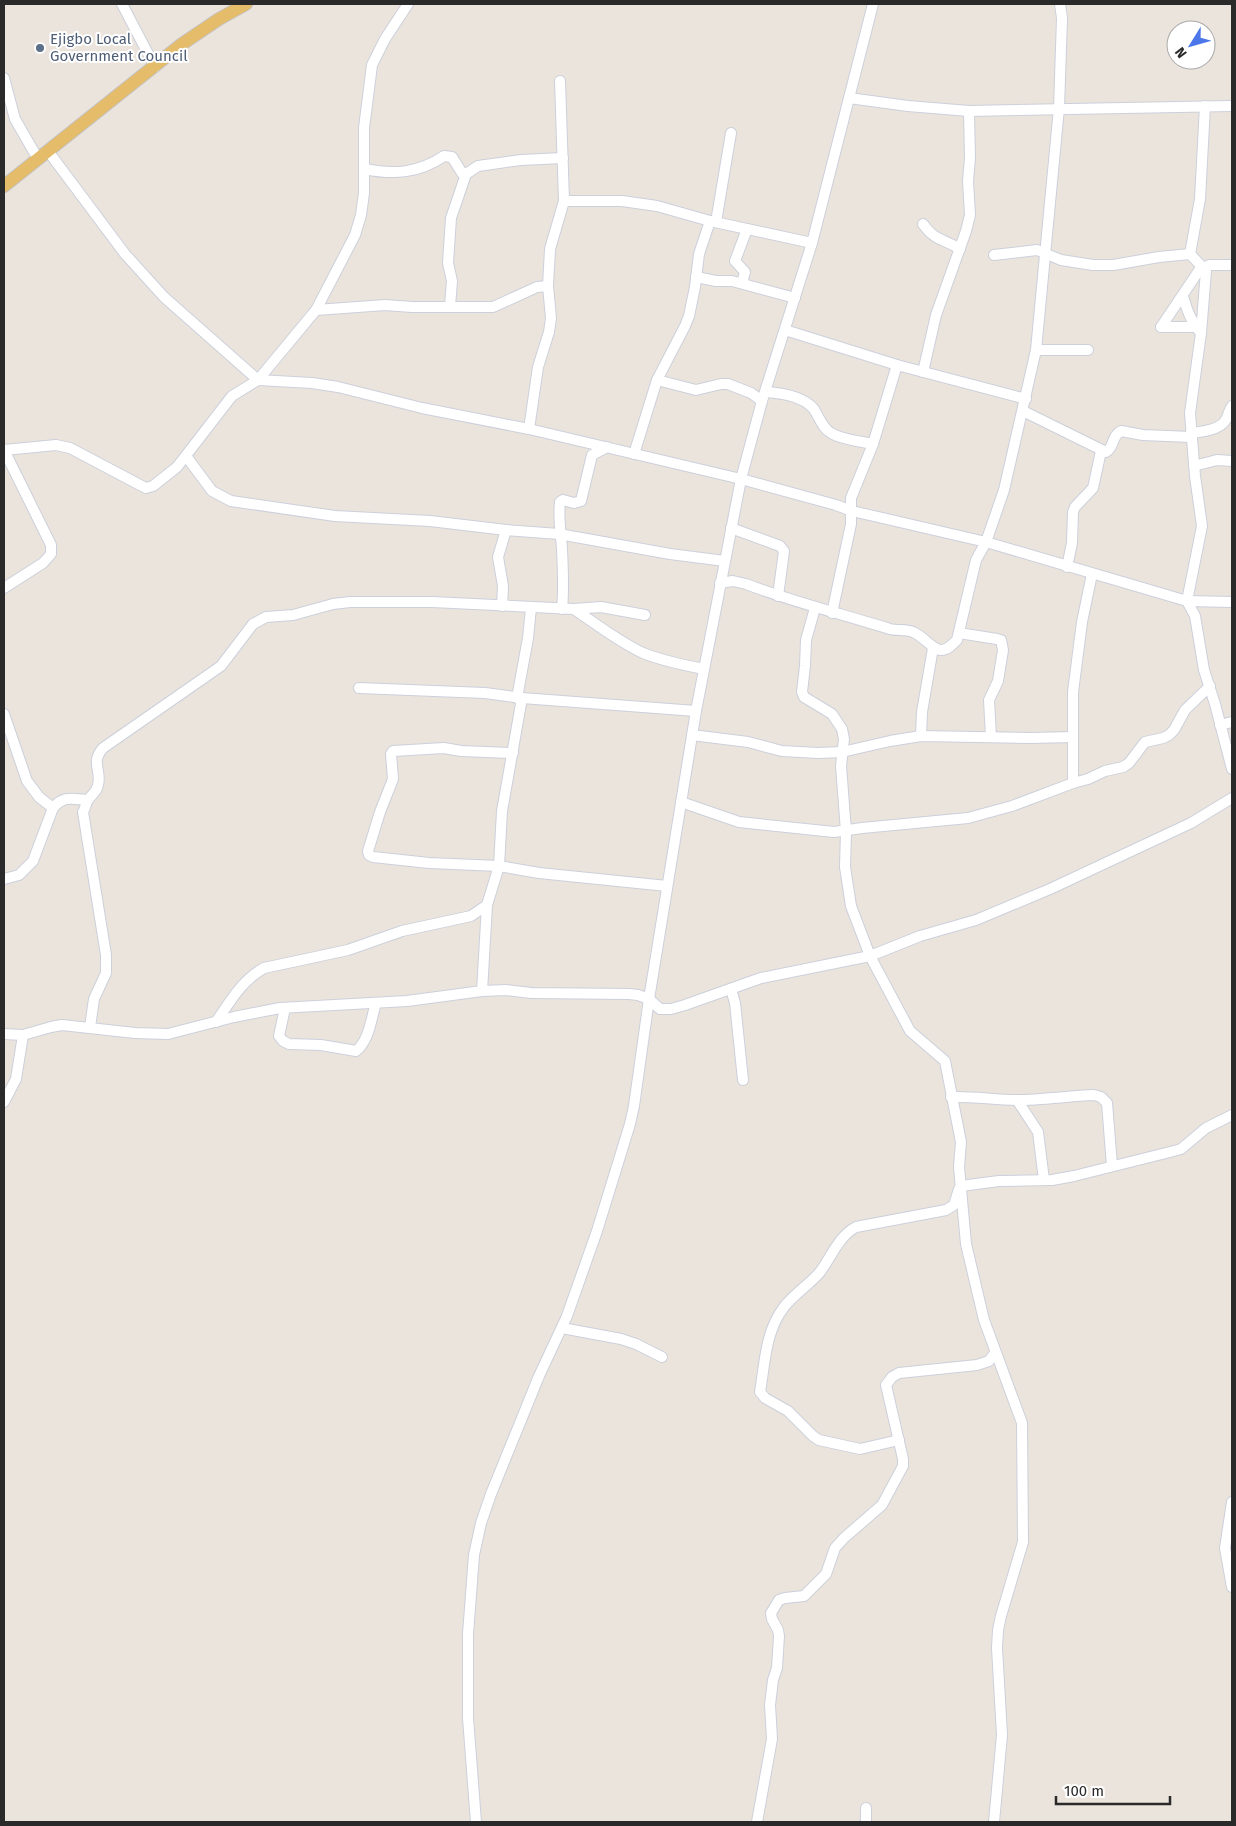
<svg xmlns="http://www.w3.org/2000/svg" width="1236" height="1826" font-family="'Fira Sans',sans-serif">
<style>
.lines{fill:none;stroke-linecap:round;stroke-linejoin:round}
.minor-casing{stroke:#ccd0db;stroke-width:12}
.major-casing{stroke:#c3c3c3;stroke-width:14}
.minor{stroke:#fff;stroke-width:10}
.major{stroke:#e5bc69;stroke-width:12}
.service-dot{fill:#5c6f8a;stroke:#fff;stroke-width:2}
.labels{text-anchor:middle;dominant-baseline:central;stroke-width:4;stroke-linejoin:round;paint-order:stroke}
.service-label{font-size:15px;fill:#4e5e75;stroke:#fff;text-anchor:start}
</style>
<rect width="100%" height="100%" fill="#ebe4dd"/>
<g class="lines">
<!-- minor casing -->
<g class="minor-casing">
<g id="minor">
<path d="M122 4 155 67"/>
<path d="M4 78 15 119 38 159"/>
<path d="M849 98 908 106 969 111 1232 106"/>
<path d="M48 151 125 254 164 297 258 380 312 383 338 387 422 408 529 429 741 479 836 505 852 511 986 542 1187 601 1232 602"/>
<path d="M365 169C394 175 419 173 444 156L452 157 462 173 466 174"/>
<path d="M564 201H622L657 206 710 221 812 243"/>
<path d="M716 222 731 133"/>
<path d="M923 224C936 242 943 238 960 249"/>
<path d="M1190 254 1200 199 1205 106"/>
<path d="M1190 254 1206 271 1201 333"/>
<path d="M994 255 1037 250 1061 260 1093 265H1113L1159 257 1190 254"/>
<path d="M696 277 716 281H732L795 298"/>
<path d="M742 283 745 272 735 261 747 229"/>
<path d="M1183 296C1187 310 1191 322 1201 333L1190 413 1195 476 1202 526 1187 601 1195 616 1204 670 1215 704 1232 769"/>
<path d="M450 306 452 281 448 263 451 218 466 174 478 166 521 160 563 158"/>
<path d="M316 310 385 305 412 307H493L537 287 548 286"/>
<path d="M1161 327 1200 269 1210 265H1232"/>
<path d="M1161 327H1195"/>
<path d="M785 330 897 365 1026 399"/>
<path d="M1036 350H1088"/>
<path d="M923 372 936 315 966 231 970 215 968 181 970 158 969 111"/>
<path d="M657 380 696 390 721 384H728L751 393 762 401"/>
<path d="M766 392C781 393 802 396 813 408 819 416 822 428 831 433 842 440 860 441 873 444"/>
<path d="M1023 411 1106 452C1115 447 1111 436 1121 431L1143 435 1191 437"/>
<path d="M529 429 538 367 549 332 551 318 548 286 550 249 564 201 560 81"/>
<path d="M1191 433C1201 432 1219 430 1225 421 1229 416 1228 411 1232 406"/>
<path d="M4 450 56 445 70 448 140 485 146 488 153 486 177 467 232 396 258 380 316 310 355 235 361 215 364 193V128L372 65 385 39 408 4"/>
<path d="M4 450 51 545V554L43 563 4 588"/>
<path d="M634 454 657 380 685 326 689 316 695 287 699 254 710 221"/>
<path d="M186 456 212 491 231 501 335 516 430 521 506 530 559 534 670 554 725 561"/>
<path d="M1194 466 1217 460 1232 461"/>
<path d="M731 528 780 546 784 551 778 596"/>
<path d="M1067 567 1072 543 1073 512 1075 507 1093 488 1101 451"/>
<path d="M720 583 733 581 746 584C793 602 842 614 890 629 897 631 906 629 913 632 923 636 933 650 941 650 948 650 953 644 957 640L976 560 986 542 1004 490 1036 350 1059 108 1062 18 1060 4"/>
<path d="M502 606 503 586 498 557 506 530"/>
<path d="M815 608 806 640 805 666 802 692 804 697 809 700 832 714 842 729 844 739 841 766 846 831 845 867 851 906 870 956 910 1031 945 1061 961 1142 959 1167 966 1244 984 1320 1022 1423 1023 1542 1001 1616 998 1630 997 1648 1002 1735 994 1822"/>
<path d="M562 609C564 589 563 569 562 549 561 534 558 518 560 502L563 500 574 503 581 501 592 455 607 447"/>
<path d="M574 609C596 624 619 642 643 653 663 661 683 665 704 669"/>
<path d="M832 613 851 524V498L873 444 897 365"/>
<path d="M959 633 997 639 1001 640 1003 650 998 681 989 700 991 737"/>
<path d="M359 688 485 693 522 698 696 711"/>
<path d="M517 698 528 638 531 608"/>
<path d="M4 714 27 781 39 797 53 808"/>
<path d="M1220 725 1232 722"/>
<path d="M692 735 748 742 782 751 818 753 842 752 890 741 921 736 1031 738 1073 737"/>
<path d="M921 736 922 712 933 648"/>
<path d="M513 753 461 751 444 748 393 751 391 754 393 779 380 812 368 851 369 855 373 857 429 863 499 866 539 873 667 886"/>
<path d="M1073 783V692L1082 622 1092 574"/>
<path d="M681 802 739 822 834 832 862 828 968 818 1012 806 1073 783 1088 779 1105 771 1123 767 1129 763 1145 742 1163 738 1169 735 1174 730 1185 710 1210 686"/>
<path d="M4 879 19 875 33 861 53 808C64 795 72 799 88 800"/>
<path d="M731 989 735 1003 743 1080"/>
<path d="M482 991 487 905 499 866 502 811 522 698"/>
<path d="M285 1008 279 1036 283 1041 289 1044 321 1045 356 1051C369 1041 371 1019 376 1003"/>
<path d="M216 1022C230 1002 242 980 264 968L348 950 402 931 471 916 487 905"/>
<path d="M90 1027 94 999 106 973V955L83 812C85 809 86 804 87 801 91 795 97 792 98 785 102 770 90 763 103 748L221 666 253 624 266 617 293 615 333 604 350 602H432L574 609 601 607 645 615"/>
<path d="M4 1034 23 1035 51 1027 62 1025 135 1033 168 1034 234 1017 280 1008 407 1001 482 991 506 990 531 993 629 994 638 995 649 999 660 1009H671L685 1005 761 978 870 956 920 936 976 920 1050 889 1191 823 1232 798"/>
<path d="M951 1097C973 1096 994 1100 1017 1100 1042 1100 1068 1096 1094 1095L1101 1097 1107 1103 1112 1166"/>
<path d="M1017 1100 1038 1132 1044 1180"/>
<path d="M4 1102 16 1079 23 1035"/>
<path d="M961 1186 999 1181 1052 1180 1074 1176 1170 1152 1181 1149 1206 1128 1232 1115"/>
<path d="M562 1328 621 1339 636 1344 662 1357"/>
<path d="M899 1440 860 1449 819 1440 813 1436 788 1411 765 1398 760 1392C765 1363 765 1332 784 1307 794 1294 809 1285 820 1272 832 1256 838 1237 856 1227L946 1210 954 1205 959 1189"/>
<path d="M1232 1502 1225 1548 1232 1587"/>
<path d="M476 1822 468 1718V1634L474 1555 481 1523 491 1494 539 1376 567 1316 597 1231 630 1124 634 1106 649 999 696 711 741 479 762 401 812 243 873 4"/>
<path d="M757 1822 772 1739 770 1705 773 1680 777 1668 779 1636 778 1630 772 1619 771 1613 779 1600 785 1598 804 1596 826 1574 835 1548 844 1538 882 1505 903 1466V1459L886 1385 892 1377 899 1373 977 1365 989 1361 995 1353"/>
<path d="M866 1822V1808"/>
</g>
</g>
<!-- major casing -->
<g class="major-casing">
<path id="major" d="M4 186 182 44 219 19 246 4"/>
</g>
<!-- minor -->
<use href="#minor" class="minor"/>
<!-- major -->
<use href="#major" class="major"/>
</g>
<!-- markers -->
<circle class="service-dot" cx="40" cy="48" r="5"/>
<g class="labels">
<!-- service labels -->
<g class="service-label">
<text x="50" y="39">Ejigbo Local<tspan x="50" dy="17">Government Council</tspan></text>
</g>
</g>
<!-- border -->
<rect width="1236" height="1826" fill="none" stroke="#2a2a2a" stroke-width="10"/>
<!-- north arrow -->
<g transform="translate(1191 45) rotate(233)"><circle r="24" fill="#ffffff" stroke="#aaaaaa"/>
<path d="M0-4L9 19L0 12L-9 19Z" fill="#4b77ea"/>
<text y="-8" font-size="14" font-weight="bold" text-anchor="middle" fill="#2a2a2a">N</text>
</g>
<!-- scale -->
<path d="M1056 1796v8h114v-8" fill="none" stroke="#2a2a2a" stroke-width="2.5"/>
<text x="1064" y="1796" font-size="15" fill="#2a2a2a" stroke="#ffffff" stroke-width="4" paint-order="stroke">100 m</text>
</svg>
